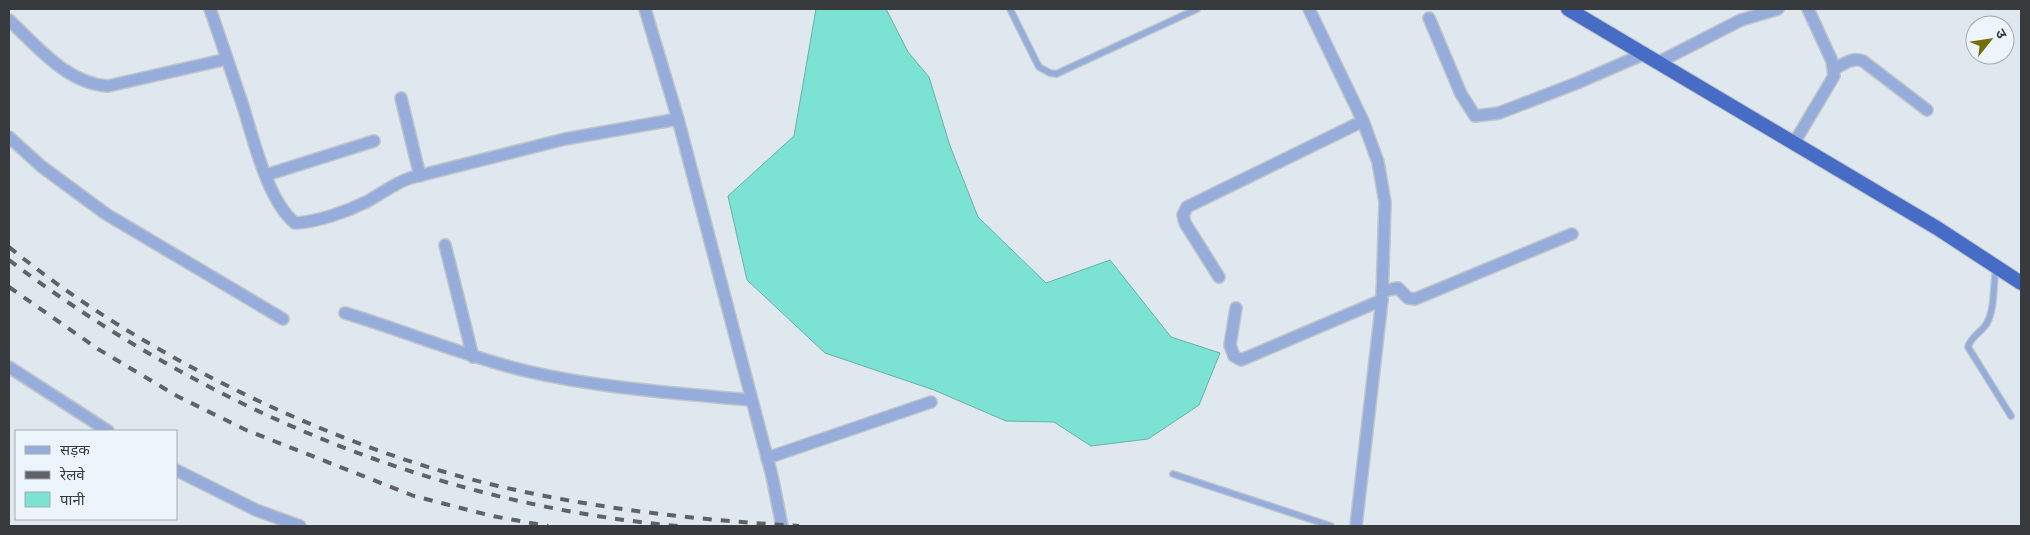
<svg xmlns="http://www.w3.org/2000/svg" width="2030" height="535" font-family="'Space Grotesk','Noto Sans Devanagari',sans-serif">
<style>
.water{fill:#7ce3d4;stroke:#68b1a7}
.lines{fill:none;stroke-linecap:round;stroke-linejoin:round}
.service-casing{stroke:#bec5cb;stroke-width:8}
.minor-casing{stroke:#bec5cb;stroke-width:14}
.trunk-casing{stroke:#bec5cb;stroke-width:16}
.service{stroke:#96acda;stroke-width:5.5}
.minor{stroke:#96acda;stroke-width:11}
.trunk{stroke:#466cc6;stroke-width:14}
.rail{stroke:#5f6367;stroke-width:4;stroke-dasharray:9 9;stroke-linecap:butt}
</style>
<rect width="100%" height="100%" fill="#dfe8ee"/>
<!-- water -->
<path class="water" d="M816 9H886L908 52 929 77 950 146 978 217 1046 283 1110 260 1171 337 1220 353 1199 405 1148 439 1091 446 1054 422 1006 421 934 390 825 353 747 280 728 196 794 136Z"/>
<g class="lines">
<!-- service casing -->
<g class="service-casing">
<g id="service">
<path d="M1010 9 1039 67 1050 73 1056 74 1197 9"/>
<path d="M1996 268C1993 285 1995 308 1987 323 1981 333 1971 336 1968 347L2011 416"/>
<path d="M1173 474 1331 526"/>
</g>
</g>
<!-- minor casing -->
<g class="minor-casing">
<g id="minor">
<path d="M210 9C221 40 231 71 242 103 253 137 267 200 295 223 317 222 346 212 366 202 381 194 393 184 410 178L565 139 678 119"/>
<path d="M645 9 678 119 772 476 782 526"/>
<path d="M1309 9 1363 121 1378 162 1385 202 1382 300 1356 526"/>
<path d="M1429 18 1461 94 1475 116 1499 113 1577 83 1644 54"/>
<path d="M9 20C37 46 67 84 108 86L227 59"/>
<path d="M1659 62 1741 20 1778 9"/>
<path d="M1834 69C1844 64 1852 57 1863 61L1927 110"/>
<path d="M401 98 420 176"/>
<path d="M9 137 41 166 106 214 283 319"/>
<path d="M1794 143 1834 76 1832 61 1808 9"/>
<path d="M266 175 374 141"/>
<path d="M445 245 473 357"/>
<path d="M1219 277 1185 223 1183 215 1187 207 1363 121"/>
<path d="M1382 291 1398 288 1408 298 1415 299 1572 234"/>
<path d="M1236 308 1230 345 1234 356 1241 360 1382 300"/>
<path d="M345 313C405 331 464 356 526 371 599 388 676 393 751 400"/>
<path d="M9 367 108 431"/>
<path d="M767 458 931 402"/>
<path d="M176 470 256 510 300 526"/>
</g>
</g>
<!-- trunk casing -->
<g class="trunk-casing">
<path id="trunk" d="M1568 9 1937 228 2021 283"/>
</g>
<!-- service -->
<use href="#service" class="service"/>
<!-- minor -->
<use href="#minor" class="minor"/>
<!-- trunk -->
<use href="#trunk" class="trunk"/>
<!-- rail -->
<g class="rail">
<path d="M9 247C139 354 334 448 498 486 597 509 698 520 799 526"/>
<path d="M9 260C205 408 433 504 678 526"/>
<path d="M9 287 98 349 177 396 246 430 414 496 492 516 548 526"/>
</g>
</g>
<!-- border -->
<rect width="2030" height="535" fill="none" stroke="#383b3e" stroke-width="20"/>
<!-- legend -->
<rect x="15" y="430" width="162" height="90" fill="#ecf5fb" stroke="#a4abaf"/>
<rect x="25" y="446" width="25" height="8" fill="#96acda" stroke="#a4abaf"/>
<text x="60" y="455" font-size="15" fill="#383b3e">सड़क</text>
<rect x="25" y="471" width="25" height="8" fill="#5f6367" stroke="#a4abaf"/>
<text x="60" y="480" font-size="15" fill="#383b3e">रेलवे</text>
<rect x="25" y="492" width="25" height="15" fill="#7ce3d4" stroke="#a4abaf"/>
<text x="60" y="505" font-size="15" fill="#383b3e">पानी</text>
<!-- north arrow -->
<g transform="translate(1990 40) rotate(60)"><circle r="24" fill="#ecf5fb" stroke="#a4abaf"/>
<path d="M0-4L9 19L0 12L-9 19Z" fill="#776d09"/>
<text y="-8" font-size="14" font-weight="bold" text-anchor="middle" fill="#383b3e">उ</text>
</g>
</svg>
